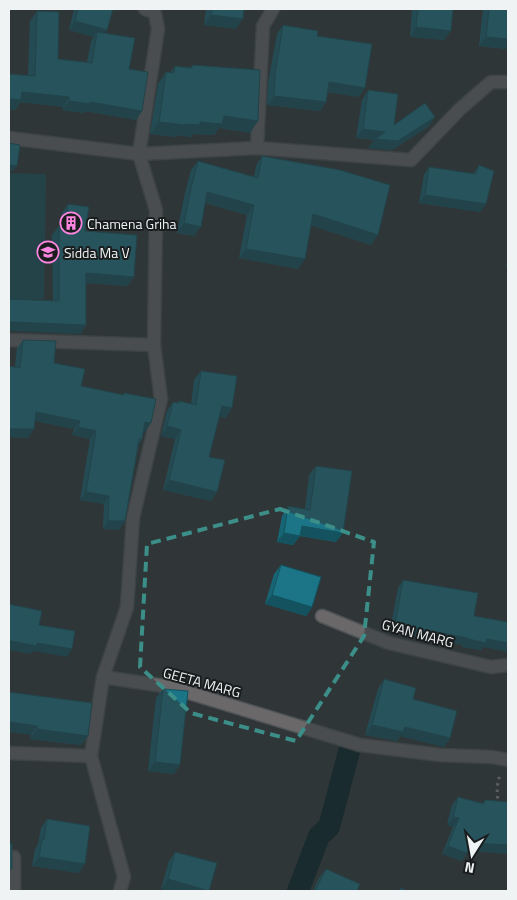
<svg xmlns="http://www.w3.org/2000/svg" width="517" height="900" font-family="'Titillium Web',sans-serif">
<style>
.green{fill:#18525e}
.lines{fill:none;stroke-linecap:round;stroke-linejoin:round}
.canal{stroke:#001e25;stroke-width:22}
.minor-casing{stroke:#4f5456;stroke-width:15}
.path{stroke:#8d9294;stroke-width:3;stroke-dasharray:2.5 4;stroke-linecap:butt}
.minor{stroke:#6b686a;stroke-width:12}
.wall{fill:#176574}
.shaded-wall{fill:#13525e}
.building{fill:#1b7587;stroke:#13525e}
.marked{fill:none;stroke:#3c8f89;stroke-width:4;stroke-dasharray:10 6;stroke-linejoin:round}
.labels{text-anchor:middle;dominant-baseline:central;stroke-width:4;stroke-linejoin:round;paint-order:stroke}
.poi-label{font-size:14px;fill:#eff3f4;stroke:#1a1d1e;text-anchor:start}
.street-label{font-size:14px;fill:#eff3f4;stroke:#1a1d1e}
</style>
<rect width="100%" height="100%" fill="#303638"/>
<!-- green -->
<path class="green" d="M9 173 46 174 44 299H9Z"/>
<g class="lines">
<!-- canal -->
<path class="canal" d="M298 891 319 836 329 827 350 748"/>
<!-- minor casing -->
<g class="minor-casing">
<g id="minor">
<path d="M9 138 139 154 158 29 155 13 145 9"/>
<path d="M257 148 263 26 273 9"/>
<path d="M9 340 154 345 156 210 139 154 257 148 411 160 460 109 491 82H508"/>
<path d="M154 345 161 399 133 518 127 607 103 677 170 687 360 745 440 755 492 757 508 760"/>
<path d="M322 616 389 643 491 667 508 665"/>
<path d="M103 677 91 756 124 877 120 891"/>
<path d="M9 753 91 756"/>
<path d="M14 891V857"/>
</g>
</g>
<!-- path -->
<path class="path" d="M498 805 497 787 500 774"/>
<!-- minor -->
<use href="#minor" class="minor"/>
</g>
<!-- wall -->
<g class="wall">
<path d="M74 9H113L105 33 129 69 142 111 136 120 85 111 84 113 62 110 63 107 21 102 15 110 9 109V74L28 76 30 21 37 11 58 59 87 62 91 41 94 37 69 30Z"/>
<path d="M206 9H244L236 29 204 25Z"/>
<path d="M412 9H453L444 40 410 37Z"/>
<path d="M483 9H508L506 49 479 46Z"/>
<path d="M283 25 317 36 359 97 327 92 326 102 320 111 267 105 268 83 277 34Z"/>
<path d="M192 65 250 133 219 128 214 135 193 134 191 137 178 135 177 137 150 134 158 84 166 72 170 73 175 66 190 68Z"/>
<path d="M368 90 394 125 435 117 428 127 392 150 368 148 374 140 356 138 362 100Z"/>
<path d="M262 156 371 245 311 225 305 259 298 269 239 258 247 215 205 203 194 236 177 233 184 197 191 170 198 161 254 177 256 166Z"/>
<path d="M479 165 486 204 480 212 419 203 424 175 429 167 473 174Z"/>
<path d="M68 204 85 231 134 277 127 286 86 283V325L80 334 53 301 52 235 59 226H60L62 213Z"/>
<path d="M508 255V267L506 266Z"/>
<path d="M23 340 54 363 81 386 123 395 124 393 145 432 143 431 142 439 139 444 125 521 119 530 103 529 104 504 80 500 90 439 72 435 74 429 35 421 28 438 9 437V366L15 367 17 348Z"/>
<path d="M201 371 226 418 219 416 209 457 211 501 163 490 175 439 161 436 167 411 173 402 178 403 179 401 191 404 194 380Z"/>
<path d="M316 466 336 542 300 536 293 545 277 542 282 516 288 506 305 509 309 475Z"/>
<path d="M281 565 312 607 306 616 265 604 274 574Z"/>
<path d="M403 580 474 616 483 647 481 650 462 647 463 645 390 631 398 588Z"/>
<path d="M384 679 413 699 450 738 444 747 400 736 397 741 365 735 378 689Z"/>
<path d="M163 689 174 774 148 771 156 698Z"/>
<path d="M9 692 88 736 81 745 30 739 31 735Z"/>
<path d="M458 797 483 803 485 800 508 802 468 851 462 861 442 854 453 827 447 825 452 805Z"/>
<path d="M47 819 79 873 32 866 35 849 38 844 41 828Z"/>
<path d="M175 852 217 863 209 891H170L161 889 169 861Z"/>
<path d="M326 869 357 891H313L319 878Z"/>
</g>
<!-- shaded-wall -->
<g class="shaded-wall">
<path d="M211 15 243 19 236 29 204 25Z"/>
<path d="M75 21 107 30 101 39 97 32 94 37 69 30Z"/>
<path d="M416 27 451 31 444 40 410 37Z"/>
<path d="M486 37 508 39V46L506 49 479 46Z"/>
<path d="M329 82 365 88 359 97 322 91Z"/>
<path d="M22 92 69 97 63 107 21 102 15 110 9 109V99Z"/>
<path d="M274 96 326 102 320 111 267 105Z"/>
<path d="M69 101 90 102 142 111 136 120 85 111 84 113 62 110Z"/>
<path d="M224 116 258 121 250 133 219 128 214 135 193 134 191 137 178 135 177 137 150 134 159 122 185 124 200 122Z"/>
<path d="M435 117 428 127 392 150 368 148 374 140 356 138 363 129 385 132Z"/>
<path d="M9 165 17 166 13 171 9 170Z"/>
<path d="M207 192 254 205 247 215 200 201Z"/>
<path d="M425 195 486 204 480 212 419 203Z"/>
<path d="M313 214 378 235 371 245 306 224Z"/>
<path d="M184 223 201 227 194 236 177 233Z"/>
<path d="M246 249 305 259 298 269 239 258Z"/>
<path d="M86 273 134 277 127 286 80 282Z"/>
<path d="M9 322 86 325 80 334 9 331Z"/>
<path d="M222 406 232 408 226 418 215 415Z"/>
<path d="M36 412 80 421 74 429 30 420Z"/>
<path d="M145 422 151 423 145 432 139 430Z"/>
<path d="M167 426 181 430 175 439 161 436Z"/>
<path d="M78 427 96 431 90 439 72 435Z"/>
<path d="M9 429H34L28 438 9 437Z"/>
<path d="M169 480 217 492 211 501 163 490Z"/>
<path d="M86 492 109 496 104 504 80 500Z"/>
<path d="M108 521H125L119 530 103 529Z"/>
<path d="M302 526 343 533 336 542 300 536 293 545 277 542 284 533Z"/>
<path d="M272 595 312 607 306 616 265 604Z"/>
<path d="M395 624 468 638 463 645 390 631Z"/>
<path d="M468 639H487L508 643V652L483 647 481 650 462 647Z"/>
<path d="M10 641 37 643 72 649 67 657 33 651 31 654 9 650V643Z"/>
<path d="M9 722 37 726 31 735 9 732Z"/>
<path d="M372 725 405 727 450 738 444 747 400 736 397 741 365 735Z"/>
<path d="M37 729 88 736 81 745 30 739Z"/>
<path d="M155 762 180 765 174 774 148 771Z"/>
<path d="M453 817 459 818 453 827 447 825Z"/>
<path d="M471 843 508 845V854L465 851Z"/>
<path d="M448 846 467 853 462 861 442 854Z"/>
<path d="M39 857 85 864 79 873 32 866Z"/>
<path d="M168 879 209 891H170L161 889Z"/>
</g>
<!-- building -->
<g class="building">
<path d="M78 9H113L107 30 75 21Z"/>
<path d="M212 9H244L243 19 211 15Z"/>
<path d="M418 9H453L451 31 416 27Z"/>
<path d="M489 9H508V39L486 37Z"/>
<path d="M37 11 59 12 58 59 92 63 97 32 135 38 129 69 148 72 142 111 90 102V104L69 101V97L22 92 21 100 9 99V74L35 76Z"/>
<path d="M283 25 318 31 317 36 372 44 365 88 329 82 326 102 274 96 275 74Z"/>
<path d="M192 65 260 70 258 121 224 116 222 124 200 122V125L185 124V125L159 122 166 72 174 73 175 66 192 68Z"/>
<path d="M368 90 398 94 394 125 425 103 435 117 398 141 375 139 385 132 363 129Z"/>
<path d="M9 143 20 145 17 166 9 165Z"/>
<path d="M262 156 340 170 390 185 378 235 313 214 305 259 246 249 254 205 207 192 201 227 184 223 191 188 198 161 258 178Z"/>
<path d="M479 165 494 171 486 204 425 195 429 167 476 174Z"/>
<path d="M68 204 89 207 85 231 137 235 134 277 86 273V325L9 322V299L59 301V226H65Z"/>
<path d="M23 340 56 341 54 363 85 369 81 386 124 395V393L156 399 151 423 145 422 142 439H139L125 521H108L109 496 86 492 96 431 78 427 80 421 36 412 34 429H9V366L20 368Z"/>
<path d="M201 371 237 376 232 408 222 406 209 457 225 460 217 492 169 480 181 430 167 426 173 402 179 403V401L196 405Z"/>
<path d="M316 466 352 471 343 533 302 526 300 536 284 533 288 506 310 510Z"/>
<path d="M281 565 321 577 312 607 272 595Z"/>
<path d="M403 580 478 593 474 616 508 622V643L487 639 486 643 468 639V638L395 624Z"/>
<path d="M9 604 42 611 39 625 75 631 72 649 37 643V646L10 641 9 636Z"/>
<path d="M384 679 416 688 413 699 457 711 450 738 405 727 403 732 372 725Z"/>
<path d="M163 689 188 691 180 765 155 762Z"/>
<path d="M9 692 92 703 88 736 37 729V726L9 722Z"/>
<path d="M458 797 484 804 485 800 508 802V845L471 843 467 853 448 846 459 818 453 817Z"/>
<path d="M47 819 90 826 85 864 39 857 42 839 44 840Z"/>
<path d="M12 843V869H9V844Z"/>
<path d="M175 852 217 863 209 891 168 879Z"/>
<path d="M326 869 360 884 357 891H315Z"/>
<path d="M401 888 407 891H399Z"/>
</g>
<!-- marked area -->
<path d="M0 0H517V900H0ZM280 509 374 542 364 636 296 741 191 713 140 667 147 544Z" fill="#303638" fill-opacity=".55" fill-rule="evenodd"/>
<path class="marked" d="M280 509 374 542 364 636 296 741 191 713 140 667 147 544Z"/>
<!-- icons -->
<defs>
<g id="building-ring" transform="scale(1.125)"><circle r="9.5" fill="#1a1d1e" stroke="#fe85e0" stroke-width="1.5"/><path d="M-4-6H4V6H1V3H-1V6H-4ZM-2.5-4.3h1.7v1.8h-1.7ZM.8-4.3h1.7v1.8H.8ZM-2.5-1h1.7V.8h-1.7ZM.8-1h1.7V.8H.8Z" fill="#fe85e0"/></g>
<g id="school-ring" transform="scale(1.125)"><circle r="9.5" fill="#1a1d1e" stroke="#fe85e0" stroke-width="1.5"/><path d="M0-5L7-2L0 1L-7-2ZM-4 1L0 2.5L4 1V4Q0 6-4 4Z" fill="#fe85e0"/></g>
</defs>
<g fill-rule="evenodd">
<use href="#building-ring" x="71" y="223"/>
<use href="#school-ring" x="48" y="252"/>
</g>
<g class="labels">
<!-- poi labels -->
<g class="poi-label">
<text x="87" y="223">Chamena Griha</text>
<text x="64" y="252">Sidda Ma V</text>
</g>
<!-- street labels -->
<g class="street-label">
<text transform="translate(418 633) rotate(15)">GYAN MARG</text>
<text transform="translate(202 682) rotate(15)">GEETA MARG</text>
</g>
</g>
<!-- border -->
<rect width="517" height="900" fill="none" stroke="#eff3f4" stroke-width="20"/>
<!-- north arrow -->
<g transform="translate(472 855) rotate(191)" stroke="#1a1d1e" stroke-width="4" paint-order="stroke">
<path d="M0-4L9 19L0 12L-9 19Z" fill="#eff3f4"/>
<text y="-8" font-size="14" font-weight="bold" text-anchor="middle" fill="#eff3f4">N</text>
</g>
</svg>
